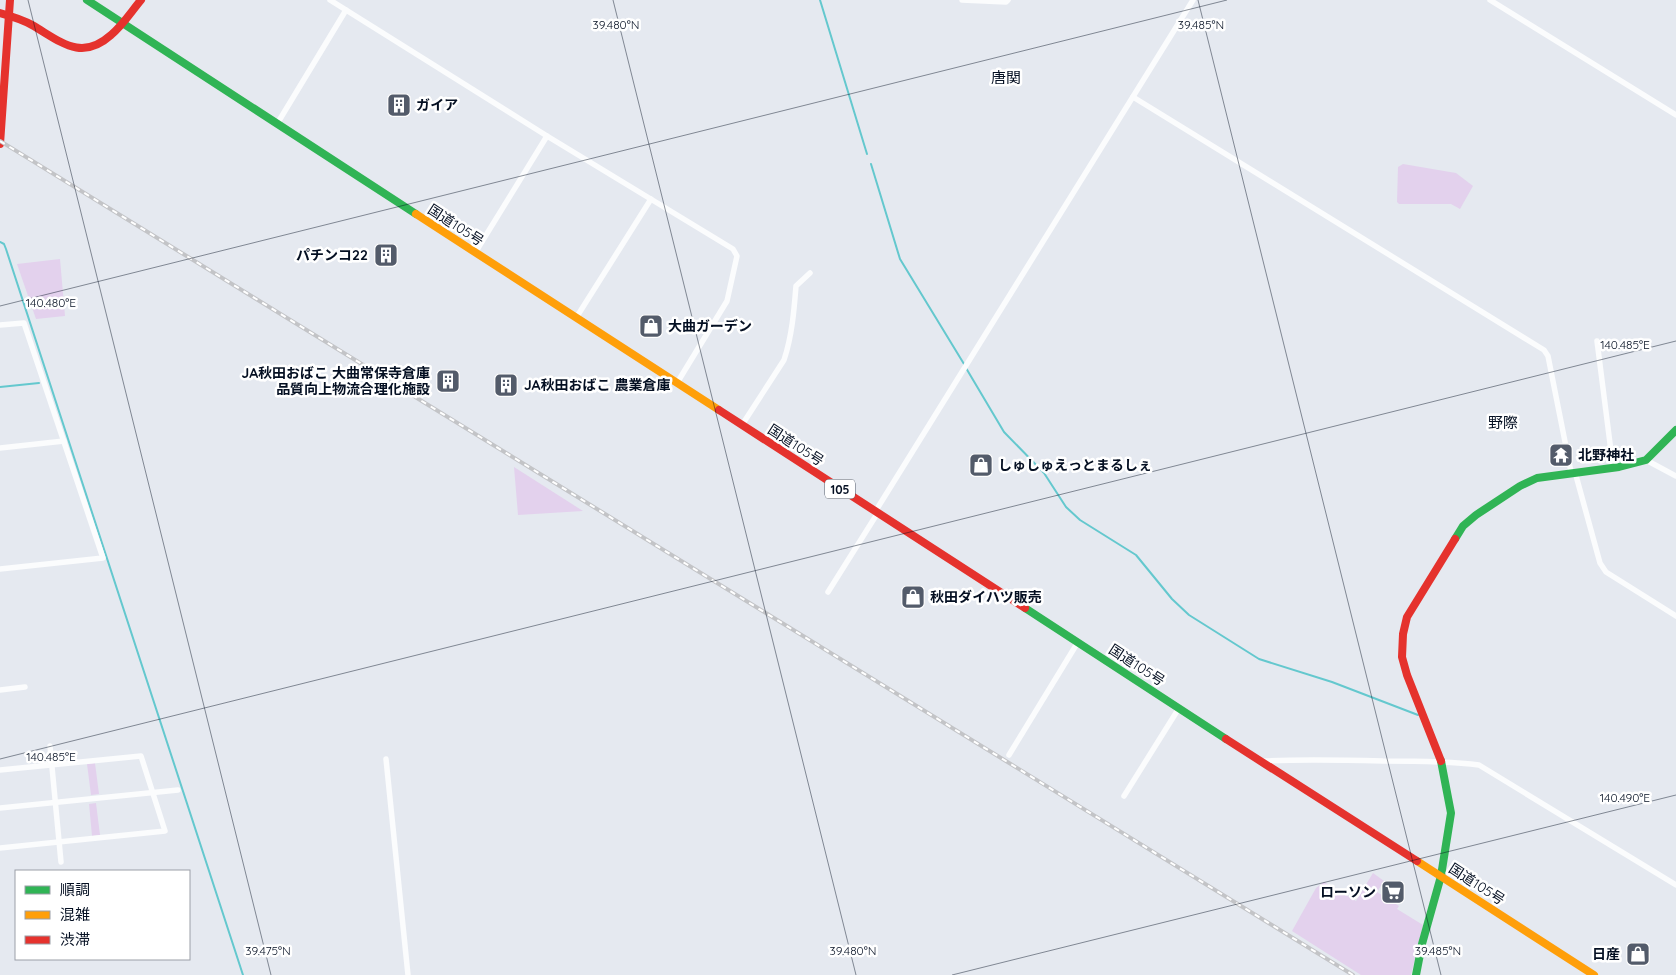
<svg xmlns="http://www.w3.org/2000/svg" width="1676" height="975" font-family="Quicksand,'Noto Sans JP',sans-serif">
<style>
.green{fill:#e3d1ed}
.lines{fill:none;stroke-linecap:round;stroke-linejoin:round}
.stream{stroke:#64c8ce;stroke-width:2}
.street{stroke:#fbfcfd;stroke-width:5.5}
.fast{stroke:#30b455;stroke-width:8}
.slow{stroke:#ff9f0a;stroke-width:8}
.jam{stroke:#e5322d;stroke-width:8}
.rail-casing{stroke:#c3c4c7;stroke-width:4}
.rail{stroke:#fff;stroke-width:2;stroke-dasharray:5.5;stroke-linecap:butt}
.ticks{fill:none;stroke:#040f22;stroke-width:1;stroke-opacity:0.45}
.labels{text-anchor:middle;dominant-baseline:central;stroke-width:5;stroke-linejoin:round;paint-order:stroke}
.shield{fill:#fff;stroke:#4f5764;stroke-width:1}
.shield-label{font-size:12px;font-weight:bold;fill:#040f22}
.poi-label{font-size:14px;font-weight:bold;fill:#040f22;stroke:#fff;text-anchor:start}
.street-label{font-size:14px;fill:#040f22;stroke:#fff}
.neighbourhood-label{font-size:15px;fill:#040f22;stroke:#fff}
.ticks-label{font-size:12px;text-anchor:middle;fill:#040f22;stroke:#fff;stroke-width:5;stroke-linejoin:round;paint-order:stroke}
</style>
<rect width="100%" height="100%" fill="#e5e9f0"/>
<!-- green -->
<g class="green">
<path d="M1403 164 1456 173 1473 186 1460 209 1451 204H1399L1397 202 1398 167Z"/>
<path d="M60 259 65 316 36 319 17 264Z"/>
<path d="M514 467 583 511 518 515Z"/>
<path d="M95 763 99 794 91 795 87 764Z"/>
<path d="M96 803 100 835 92 836 89 804Z"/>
<path d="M1373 873 1384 881 1377 892 1399 906 1397 909 1423 925 1411 975H1361L1292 931 1316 888 1324 882 1356 901Z"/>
</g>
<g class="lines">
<!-- stream -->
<g class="stream">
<path d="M820 0 867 154"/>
<path d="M871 164 900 259 964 364"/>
<path d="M0 242 4 244 6 249 243 975"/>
<path d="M966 368 1004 432 1044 473 1066 507 1080 520 1136 555 1172 599 1189 615 1259 659 1332 682 1418 715"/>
<path d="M0 387 39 383"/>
</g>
<!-- street -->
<g class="street">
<path d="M330 0 547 136 733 249 737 256 727 301 677 383"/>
<path d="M962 0 1006 2 1008 0"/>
<path d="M1490 0 1676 115"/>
<path d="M1133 97 1544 350 1548 356 1571 472"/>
<path d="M277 124 346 10"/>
<path d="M475 253 547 136"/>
<path d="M576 318 651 199"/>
<path d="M0 325 24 323 103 558 0 569"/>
<path d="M1597 341 1613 467"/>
<path d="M742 425 784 360C792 336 794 311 796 286L810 273"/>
<path d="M0 448 64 441"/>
<path d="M1646 460 1676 476"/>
<path d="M1575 472 1600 563 1606 572 1676 616"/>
<path d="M875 512 1193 0"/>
<path d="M828 592 877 514"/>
<path d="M0 690 25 687"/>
<path d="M50 746 61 862"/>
<path d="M1009 755 1078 642"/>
<path d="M386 759 408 975"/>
<path d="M1264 761C1304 759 1344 760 1383 761 1415 761 1448 761 1479 765L1676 885"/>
<path d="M0 770 141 756 165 831 0 848"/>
<path d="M1124 796 1179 708"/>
<path d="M0 808 178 790"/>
</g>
<!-- fast -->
<g class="fast">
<path d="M87 0 416 214"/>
<path d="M1455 539 1463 526 1476 515 1520 486 1537 478 1619 467 1646 460 1676 430"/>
<path d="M1025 608 1226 739"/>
<path d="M1416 975 1422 944 1441 876 1451 813 1441 761"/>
</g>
<!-- slow -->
<g class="slow">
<path d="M416 214 719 410"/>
<path d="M1417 861 1594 975"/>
</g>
<!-- jam -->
<g class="jam">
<path d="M0 13C11 16 22 19 32 25 60 41 81 62 111 35 123 25 131 12 141 0"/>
<path d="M0 144 10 0"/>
<path d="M719 410 1025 608"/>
<path d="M1226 739 1417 861"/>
<path d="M1441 761 1407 675 1402 657 1403 634 1407 617 1455 539"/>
</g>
<!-- rail casing -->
<g class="rail-casing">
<path id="rail" d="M0 141 1353 975"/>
</g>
<!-- rail -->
<use href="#rail" class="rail"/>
</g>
<!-- ticks -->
<path class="ticks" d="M28 0 271 975M613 0 856 975M1198 0 1441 975M0 306 1227 0M0 759 1676 341M952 975 1676 795"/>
<!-- icons -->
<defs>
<g id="building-square" transform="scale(1.25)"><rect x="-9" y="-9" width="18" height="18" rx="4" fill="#535b6a" stroke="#fff"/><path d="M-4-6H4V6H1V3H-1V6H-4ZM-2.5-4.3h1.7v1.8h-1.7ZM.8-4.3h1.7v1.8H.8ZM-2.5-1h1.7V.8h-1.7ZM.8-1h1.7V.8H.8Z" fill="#fff"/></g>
<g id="shop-square" transform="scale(1.25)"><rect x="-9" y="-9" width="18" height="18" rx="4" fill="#535b6a" stroke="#fff"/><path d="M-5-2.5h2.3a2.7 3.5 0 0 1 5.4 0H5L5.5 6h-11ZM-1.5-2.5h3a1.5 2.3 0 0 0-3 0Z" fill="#fff"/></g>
<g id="temple-square" transform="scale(1.25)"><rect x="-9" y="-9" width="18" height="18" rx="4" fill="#535b6a" stroke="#fff"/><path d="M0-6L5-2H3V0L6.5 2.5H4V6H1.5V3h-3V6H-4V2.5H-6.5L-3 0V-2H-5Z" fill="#fff"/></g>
<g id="supermarket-square" transform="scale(1.25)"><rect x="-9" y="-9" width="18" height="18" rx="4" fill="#535b6a" stroke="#fff"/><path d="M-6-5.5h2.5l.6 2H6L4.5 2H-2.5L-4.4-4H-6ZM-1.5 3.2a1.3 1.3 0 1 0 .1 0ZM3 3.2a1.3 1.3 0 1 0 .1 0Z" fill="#fff"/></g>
</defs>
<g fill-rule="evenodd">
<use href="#building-square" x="399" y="105"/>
<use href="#building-square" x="386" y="255"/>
<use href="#shop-square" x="651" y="326"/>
<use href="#building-square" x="448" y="381"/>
<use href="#building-square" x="506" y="385"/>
<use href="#temple-square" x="1561" y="455"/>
<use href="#shop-square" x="981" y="465"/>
<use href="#shop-square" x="913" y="597"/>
<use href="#supermarket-square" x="1393" y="892"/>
<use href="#shop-square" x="1638" y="954"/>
</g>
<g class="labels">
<!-- shield labels -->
<rect class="shield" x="825" y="479.5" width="30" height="19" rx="4"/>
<g class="shield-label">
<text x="840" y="489">105</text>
</g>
<!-- poi labels -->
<g class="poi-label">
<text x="416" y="105">ガイア</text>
<text x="368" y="255" text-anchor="end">パチンコ22</text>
<text x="668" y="326">大曲ガーデン</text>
<text x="430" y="373" text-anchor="end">JA秋田おばこ 大曲常保寺倉庫<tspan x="430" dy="16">品質向上物流合理化施設</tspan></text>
<text x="524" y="385">JA秋田おばこ 農業倉庫</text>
<text x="1578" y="455">北野神社</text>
<text x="998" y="465">しゅしゅえっとまるしぇ</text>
<text x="930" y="597">秋田ダイハツ販売</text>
<text x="1376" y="892" text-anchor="end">ローソン</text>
<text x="1620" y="954" text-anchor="end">日産</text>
</g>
<!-- street labels -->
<g class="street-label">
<text transform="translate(456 225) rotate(33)">国道105号</text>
<text transform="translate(796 445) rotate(33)">国道105号</text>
<text transform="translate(1137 665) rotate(33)">国道105号</text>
<text transform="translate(1477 884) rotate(33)">国道105号</text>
</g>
<!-- neighbourhood labels -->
<g class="neighbourhood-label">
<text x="1006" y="77">唐関</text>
<text x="1503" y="422">野際</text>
</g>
</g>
<g class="ticks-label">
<text x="616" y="29">39.480°N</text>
<text x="1201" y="29">39.485°N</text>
<text x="51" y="307">140.480°E</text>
<text x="1625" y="349">140.485°E</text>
<text x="51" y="761">140.485°E</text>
<text x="1625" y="802">140.490°E</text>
<text x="268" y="955">39.475°N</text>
<text x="853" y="955">39.480°N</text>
<text x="1438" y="955">39.485°N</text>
</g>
<!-- legend -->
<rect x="15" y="870" width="175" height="90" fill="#ffffff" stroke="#9b9fa7"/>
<rect x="25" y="886" width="25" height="8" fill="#30b455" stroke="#9b9fa7"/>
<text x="60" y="895" font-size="15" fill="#040f22">順調</text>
<rect x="25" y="911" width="25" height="8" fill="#ff9f0a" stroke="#9b9fa7"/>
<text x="60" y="920" font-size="15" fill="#040f22">混雑</text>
<rect x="25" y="936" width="25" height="8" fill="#e5322d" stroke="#9b9fa7"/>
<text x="60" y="945" font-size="15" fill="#040f22">渋滞</text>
</svg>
